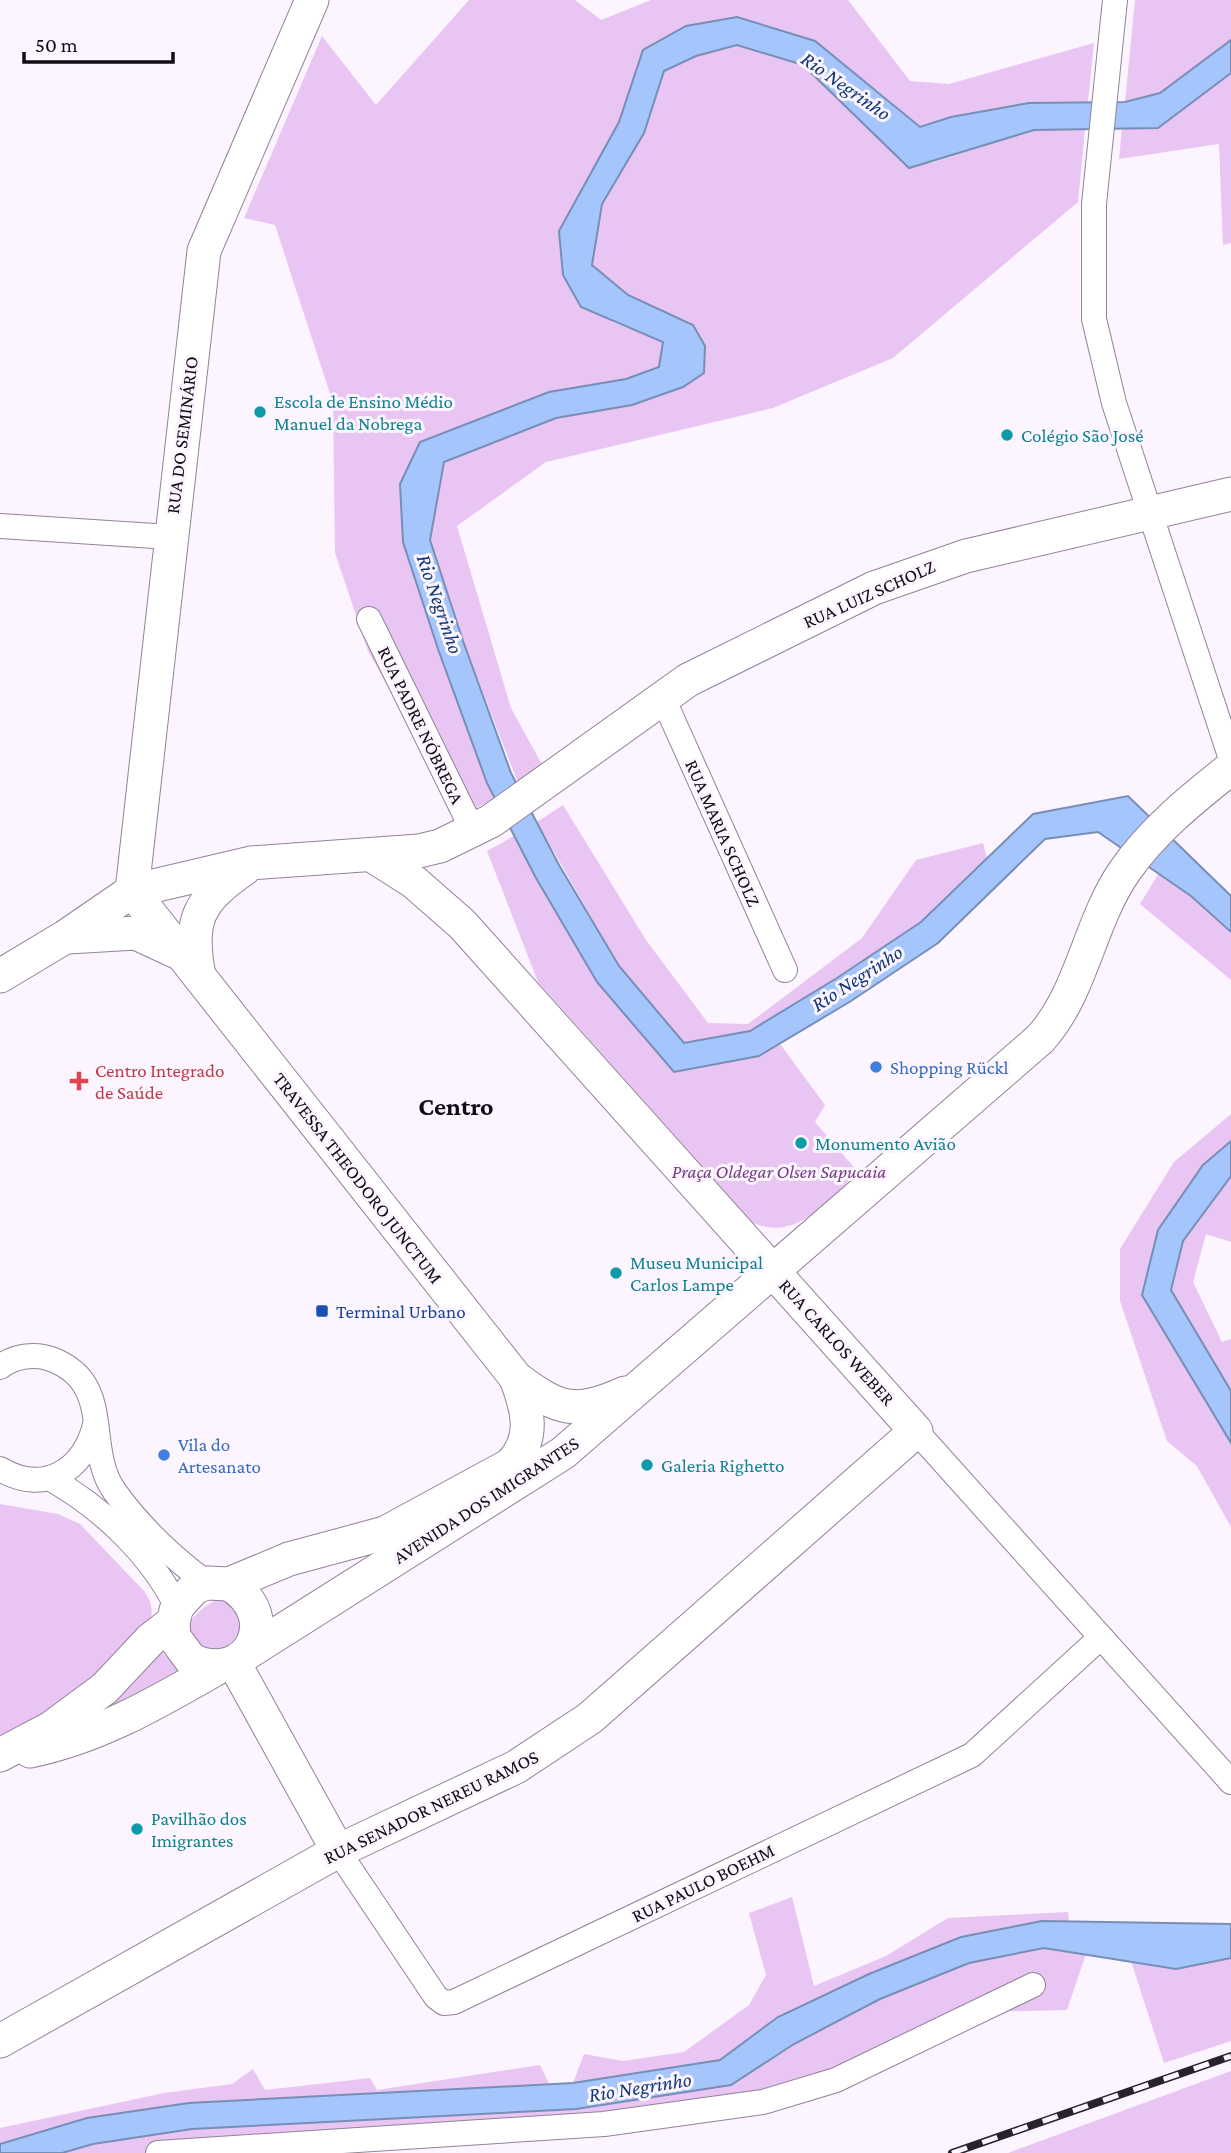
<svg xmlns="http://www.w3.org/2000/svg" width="1231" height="2153" font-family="'Crimson Pro',serif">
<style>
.green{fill:#e8c5f3}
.water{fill:#a4c6fc;stroke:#788eb6;stroke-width:2}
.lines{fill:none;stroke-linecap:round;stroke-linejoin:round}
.street-casing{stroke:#928298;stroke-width:26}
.secondary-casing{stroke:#928298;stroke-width:35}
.street{stroke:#fff;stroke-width:24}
.secondary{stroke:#fff;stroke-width:33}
.rail-casing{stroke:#29222b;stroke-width:8}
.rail{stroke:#fcf5ff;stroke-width:5;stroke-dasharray:16;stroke-linecap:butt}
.culture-dot{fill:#0f9aa8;stroke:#fcf5ff;stroke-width:2.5}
.shop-dot{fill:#3f7fe0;stroke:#fcf5ff;stroke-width:2.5}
.health-dot{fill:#e0444e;stroke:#fcf5ff;stroke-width:2.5}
.transit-dot{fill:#1a4fb4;stroke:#fcf5ff;stroke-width:2.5}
.labels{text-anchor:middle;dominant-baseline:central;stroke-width:6;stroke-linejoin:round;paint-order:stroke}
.culture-label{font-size:19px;fill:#0d838f;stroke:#fcf5ff;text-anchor:start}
.street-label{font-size:19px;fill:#110b13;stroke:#fcf5ff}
.shop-label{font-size:19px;fill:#366cbe;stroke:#fcf5ff;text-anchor:start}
.health-label{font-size:19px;fill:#be3a42;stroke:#fcf5ff;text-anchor:start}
.park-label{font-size:19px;font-style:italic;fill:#713f7f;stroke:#fcf5ff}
.transit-label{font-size:19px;fill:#164399;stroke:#fcf5ff;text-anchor:start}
.water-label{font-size:21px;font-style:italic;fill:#103876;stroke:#fcf5ff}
.district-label{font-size:26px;font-weight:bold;fill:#110b13;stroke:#fcf5ff}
</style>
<rect width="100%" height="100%" fill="#fcf5ff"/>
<!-- green -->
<g class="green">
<path d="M469 0H575L601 20 651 0H848L910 81 949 84 1094 43 1088 102C1030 103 975 109 920 127L877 90 737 17 643 50 619 122 559 231 612 322 663 342 659 367 626 379 549 392 421 442 403 542 438 649 495 799 459 816 368 651 335 553 333 403 275 225 244 218 322 36 376 105Z"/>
<path d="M1135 0H1231V40L1160 93 1125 102Z"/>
<path d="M737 45 803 65 856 113 931 163 1034 130 1085 129 1078 202 893 358 773 408 546 462 457 526 511 708 545 770 520 788 463 641 430 540 444 462 556 418 632 405 683 387 693 325 628 295 592 265 602 204 644 133 664 71 696 56Z"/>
<path d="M1231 73V243L1223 245 1219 144 1119 159 1122 128H1158Z"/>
<path d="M563 805 646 940 708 1023 748 1024 862 938 916 860 983 843 987 858 921 922 837 978 750 1031 684 1043 619 966 537 822Z"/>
<path d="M514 836 597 982 674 1072 759 1056 780 1044 825 1105 815 1122 858 1172C827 1200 798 1242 753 1223L538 982 487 851Z"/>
<path d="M1159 873 1191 896 1231 932V980L1140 904Z"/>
<path d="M1231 1114V1141L1203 1165 1142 1295 1231 1443V1527L1197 1466 1167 1441 1120 1301V1249L1174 1162Z"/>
<path d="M1231 1176V1242L1206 1234 1193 1282 1222 1342 1231 1339V1391L1171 1291 1183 1241Z"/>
<path d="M0 1504 58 1514 80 1524 144 1591C151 1601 153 1608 151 1620L81 1696 0 1740Z"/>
<path d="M227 1597 243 1615 235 1656 198 1648 187 1627C194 1613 212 1599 227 1597Z"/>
<path d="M157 1647 185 1676 69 1730Z"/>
<path d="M792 1897 814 1986 886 1956 948 1918 1068 1912 1069 1922 1042 1921 961 1937 778 2017 720 2060 573 2083 584 2054 623 2061 684 2052 749 2005 766 1975 749 1913Z"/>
<path d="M1044 1948 1086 1954 1067 2010 977 2012 763 2102 158 2153H62L93 2144 192 2129 576 2109 731 2085 794 2044 880 1999 969 1963Z"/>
<path d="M1231 1958V2041L1164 2063 1131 1961 1176 1969Z"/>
<path d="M540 2065 549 2084 189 2103 87 2118 0 2144V2128L164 2093 232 2084 253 2069 265 2090 370 2078 377 2090Z"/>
<path d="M1231 2071V2153H1008Z"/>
</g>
<!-- water -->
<g class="water">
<path d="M737 17 815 41 920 127 951 117 1029 103 1125 102 1160 93 1231 40V73L1158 128 1034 130 909 168 803 65 737 45 696 56 664 71 644 133 602 204 592 265 628 295 693 325 705 346 704 373 683 387 632 405 556 418 444 462 430 540 463 641 511 773 559 865 619 966 684 1043 750 1031 837 978 921 922 1033 814 1128 796 1231 896V932L1191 896 1098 832 1045 839 938 943 851 1001 759 1056 674 1072 597 982 536 878 487 783 438 649 403 542 400 484 420 442 549 392 626 379 659 367 663 342 581 307 563 275 559 231 619 122 643 50 686 26Z"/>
<path d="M1231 1141V1176L1183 1241 1171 1290 1231 1391V1443L1142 1295 1158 1230 1203 1165Z"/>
<path d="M1042 1921 1231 1924V1958L1176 1969 1044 1948 969 1963 880 1999 794 2044 731 2085 576 2109 192 2129 93 2144 62 2153H0V2144L87 2118 189 2103 573 2083 720 2060 778 2017 869 1974 961 1937Z"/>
</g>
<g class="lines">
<!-- street casing -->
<g class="street-casing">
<g id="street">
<path d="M1115 0 1094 204V319L1114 403 1231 759"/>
<path d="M0 526 170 537"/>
<path d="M369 619 473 831"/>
<path d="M662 696 785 970"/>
<path d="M0 1367C14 1356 35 1353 51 1359 116 1383 83 1448 115 1492 139 1526 174 1559 207 1583"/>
<path d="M916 1431 1231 1782"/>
<path d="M0 1469C44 1495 83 1471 95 1425"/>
<path d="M49 1478C101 1507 150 1553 177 1607"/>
<path d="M338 1851 436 1997 444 2003 454 2002 972 1755 1101 1637"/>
<path d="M158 2153 604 2124 763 2102 836 2080 1033 1985"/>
</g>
</g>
<!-- secondary casing -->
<g class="secondary-casing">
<g id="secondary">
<path d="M132 891 204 251 312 0"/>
<path d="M132 891 516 1378C560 1411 575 1415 625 1393"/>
<path d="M68 937 136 933 177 952"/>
<path d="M0 976 65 937 132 891 251 863 419 851 440 846 491 821 688 680 874 588 966 556 1231 494"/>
<path d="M199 976C188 920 198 901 244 869"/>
<path d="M173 1622 174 1637 191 1660C249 1686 284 1616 229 1584"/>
<path d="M247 1653 563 1453 1040 1039C1082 993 1089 923 1124 872 1152 831 1192 799 1231 768"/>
<path d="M234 1663 338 1851"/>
<path d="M30 1751C99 1737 158 1702 219 1667"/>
<path d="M0 1755 51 1728 105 1688 151 1639 173 1622 177 1607 195 1587 207 1583 229 1584 289 1559 385 1533 510 1465C536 1439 528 1410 516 1378"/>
<path d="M0 2041 338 1851 516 1767 590 1718 916 1431 462 924 414 882 373 856"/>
</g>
</g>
<!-- street -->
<use href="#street" class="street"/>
<!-- secondary -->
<use href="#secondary" class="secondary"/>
<!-- rail casing -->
<g class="rail-casing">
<path id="rail" d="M952 2153 1231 2056"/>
</g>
<!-- rail -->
<use href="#rail" class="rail"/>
</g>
<!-- markers -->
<g class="culture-dot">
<circle cx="260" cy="412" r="7"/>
<circle cx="1007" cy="435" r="7"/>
<circle cx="801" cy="1143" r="7"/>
<circle cx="616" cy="1273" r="7"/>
<circle cx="647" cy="1465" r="7"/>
<circle cx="137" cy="1829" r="7"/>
</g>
<g class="shop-dot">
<circle cx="876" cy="1067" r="7"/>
<circle cx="164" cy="1455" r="7"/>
</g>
<path class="health-dot" d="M75.5 1070.5h7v7h7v7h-7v7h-7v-7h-7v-7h7z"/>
<rect class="transit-dot" x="315" y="1304" width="14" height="14" rx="3.5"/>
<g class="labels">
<!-- culture labels -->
<g class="culture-label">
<text x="274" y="401">Escola de Ensino Médio<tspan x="274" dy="22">Manuel da Nobrega</tspan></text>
<text x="1021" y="435">Colégio São José</text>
<text x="815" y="1143">Monumento Avião</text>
<text x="630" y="1262">Museu Municipal<tspan x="630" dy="22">Carlos Lampe</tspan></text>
<text x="661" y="1465">Galeria Righetto</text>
<text x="151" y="1818">Pavilhão dos<tspan x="151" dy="22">Imigrantes</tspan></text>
</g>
<!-- street labels -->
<g class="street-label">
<text transform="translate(182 435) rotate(-83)">RUA DO SEMINÁRIO</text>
<text transform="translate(869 594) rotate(-24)">RUA LUIZ SCHOLZ</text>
<text transform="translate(421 725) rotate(64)">RUA PADRE NÓBREGA</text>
<text transform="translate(723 833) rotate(66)">RUA MARIA SCHOLZ</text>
<text transform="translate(358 1178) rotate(52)">TRAVESSA THEODORO JUNCTUM</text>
<text transform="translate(837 1342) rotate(48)">RUA CARLOS WEBER</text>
<text transform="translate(486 1500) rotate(-33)">AVENIDA DOS IMIGRANTES</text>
<text transform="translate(431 1807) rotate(-26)">RUA SENADOR NEREU RAMOS</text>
<text transform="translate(703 1883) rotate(-26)">RUA PAULO BOEHM</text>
</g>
<!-- shop labels -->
<g class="shop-label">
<text x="890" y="1067">Shopping Rückl</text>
<text x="178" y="1444">Vila do<tspan x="178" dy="22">Artesanato</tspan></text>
</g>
<!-- health labels -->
<g class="health-label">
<text x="95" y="1070">Centro Integrado<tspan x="95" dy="22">de Saúde</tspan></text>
</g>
<!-- park labels -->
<g class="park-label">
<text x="779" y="1171">Praça Oldegar Olsen Sapucaia</text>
</g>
<!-- transit labels -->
<g class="transit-label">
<text x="336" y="1311">Terminal Urbano</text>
</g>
<!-- water labels -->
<g class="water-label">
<text transform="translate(846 86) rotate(35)">Rio Negrinho</text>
<text transform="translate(440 604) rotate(71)">Rio Negrinho</text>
<text transform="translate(857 978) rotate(-33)">Rio Negrinho</text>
<text transform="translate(640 2087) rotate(-9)">Rio Negrinho</text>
</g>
<!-- district labels -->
<g class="district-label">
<text x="456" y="1106">Centro</text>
</g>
</g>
<!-- scale -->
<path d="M24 52v10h149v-10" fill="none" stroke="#110b13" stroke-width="3.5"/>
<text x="35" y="52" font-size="21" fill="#110b13" stroke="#fcf5ff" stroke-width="5" paint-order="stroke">50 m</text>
</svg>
